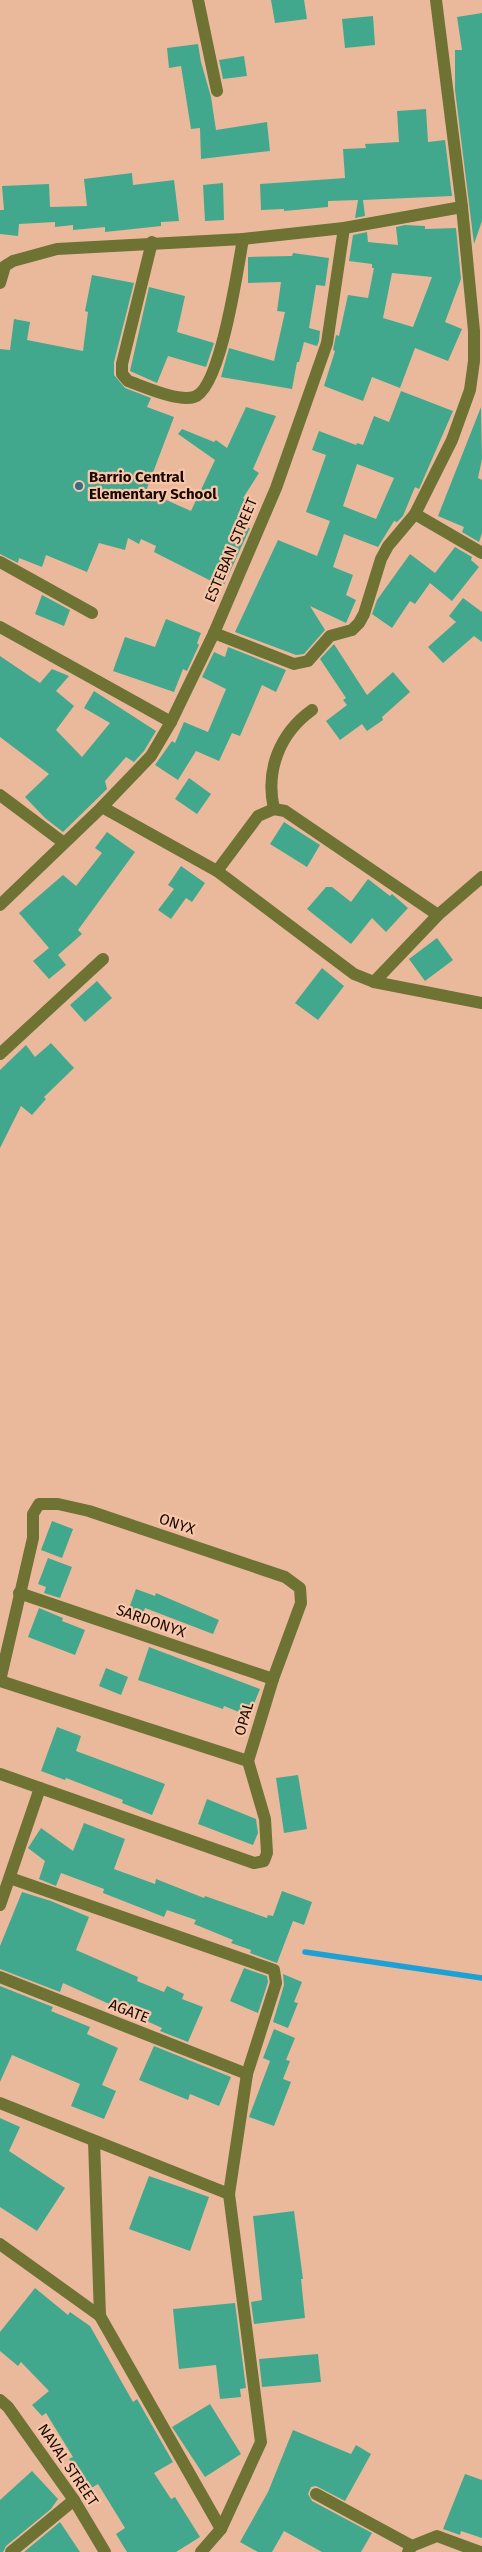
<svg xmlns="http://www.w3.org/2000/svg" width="482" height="2552" font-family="'Fira Sans',sans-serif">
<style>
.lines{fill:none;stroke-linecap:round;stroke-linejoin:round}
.stream{stroke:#1da0d6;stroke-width:5.5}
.building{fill:#42a88d;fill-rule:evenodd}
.minor{stroke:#6e7233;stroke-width:12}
.poi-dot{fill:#366c87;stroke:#f7c6a8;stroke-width:2}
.labels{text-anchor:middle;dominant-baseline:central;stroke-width:4.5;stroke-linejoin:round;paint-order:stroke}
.poi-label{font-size:15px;font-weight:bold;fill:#180801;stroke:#f7c6a8;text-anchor:start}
.street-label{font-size:15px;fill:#180801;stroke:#f7c6a8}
</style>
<rect width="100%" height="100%" fill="#eab99c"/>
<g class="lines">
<!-- stream -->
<path class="stream" d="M305 1952 482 1978"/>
</g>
<!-- building -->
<g class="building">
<path d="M271 0H304L307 19 275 23Z"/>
<path d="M482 13V221L474 244 455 90V50H462L457 17Z"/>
<path d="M373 16 375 45 345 48 342 19Z"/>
<path d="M198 44 201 62 211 97 216 130 267 122 270 151 201 159 200 128 191 129 181 66 169 68 167 48Z"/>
<path d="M244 56 247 76 223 79 219 60Z"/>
<path d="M426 109 428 142 445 140 452 196 363 200 365 216 355 218 358 200 328 201V207L284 211V209L261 210 260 184 345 178 343 149 366 148 365 144 399 142 397 111Z"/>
<path d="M132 173 133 185 174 180 179 221 161 222V226L105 232V227L73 230V225L55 227V222L19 224 18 236 0 234V210H4L2 186 49 184 50 207 87 206 84 179Z"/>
<path d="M223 183 224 220 205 221 203 185Z"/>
<path d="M405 225 425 226V229L456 228 461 279 445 322 462 329 448 361 415 348 400 388 372 377 363 401 324 386 335 351 333 350 336 335 339 336 348 295 368 298 374 268H372V264L349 261 353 235 367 232 368 242 398 245 396 227ZM392 273 432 277 413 327 383 318Z"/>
<path d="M293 253 329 258 325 286 316 285 309 328 320 331 319 341 317 346 304 342 299 362H297L292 389 221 377 229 348 274 361 285 312 277 311 281 282 248 283V257L292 256Z"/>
<path d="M92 275 134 283 114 362V375L125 388 151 398 147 407 174 417 146 491 191 511 215 460 178 434 182 429 214 442 216 440 227 448 246 407 276 416 253 469 259 473 243 498 255 504 245 527 250 528 223 587 154 552 156 546 141 539 139 544 128 538 125 550 99 543 87 572 46 555 42 567 19 558 18 563 0 554V349L10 350 14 319 30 322 27 340 83 351 88 312 85 311Z"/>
<path d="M149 287 185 296 177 332 214 343 206 367 168 356 157 383 130 371Z"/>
<path d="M401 391 453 411 419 489 415 487 403 516 397 522 394 521 378 547 344 534 333 567 353 575 346 595 356 600 346 623 310 606 325 630 304 654 296 655 235 632 278 540 317 556 330 521 306 512 326 455 312 450 319 431 356 445 357 443 363 445 374 416 389 422ZM357 464 394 478 376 519 343 506Z"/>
<path d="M481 407 482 459 478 478 482 480V533L479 542 462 532 464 527 438 516Z"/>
<path d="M455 547 472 557 471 560 479 567 452 601 430 583 415 604 410 601 392 628 372 614 377 600 410 554 435 573Z"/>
<path d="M42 595 70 610 64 626 35 614Z"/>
<path d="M463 598 482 612V642L474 636 443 663 428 647 456 622 449 616Z"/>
<path d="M166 619 201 633 197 643 199 645 187 671 183 669 174 692 113 671 125 637 155 647Z"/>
<path d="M334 644 367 695 393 672 410 692 382 717 383 720 367 731 362 724 340 740 326 721 347 705 343 700 346 698 320 659Z"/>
<path d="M228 647 286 670 276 692 262 685 240 736 232 733 219 761 196 751 178 780 155 765 172 741 175 743 184 722 208 732 226 689 202 677 214 652 225 657Z"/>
<path d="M0 656 40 683 52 669 69 676 56 691 74 706 56 730 82 757 110 723 84 708 94 691 156 731 144 751 134 762 126 757 105 781 107 789 63 832 45 818 25 797 49 774 0 737Z"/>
<path d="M189 778 211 794 197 814 175 799Z"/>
<path d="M284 822 320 845 307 867 270 844Z"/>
<path d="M107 832 135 852 78 930 82 934 58 955 66 965 49 979 33 961 49 948 19 913 63 875 76 886 102 853 95 848Z"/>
<path d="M181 866 205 883 192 902 186 898 171 919 158 910 174 889 168 885Z"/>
<path d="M368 879 390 896 392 894 408 908 386 932 372 918 351 944 307 909 326 887H332L351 902Z"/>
<path d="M437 938 453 960 425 981 409 959Z"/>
<path d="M322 968 344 986 318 1020 295 1003Z"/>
<path d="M97 981 112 998 85 1022 70 1005Z"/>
<path d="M51 1043 74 1068 44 1097 46 1099 32 1115 21 1106 0 1148V1070L26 1045 35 1057Z"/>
<path d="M52 1521 73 1529 62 1558 41 1550Z"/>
<path d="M48 1558 72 1567 60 1598 44 1593 46 1587 38 1584Z"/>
<path d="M136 1589 155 1596 156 1593 219 1620 213 1634 145 1608 142 1619 127 1614Z"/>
<path d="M39 1608 63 1618 62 1621 85 1630 75 1655 28 1637Z"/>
<path d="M149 1647 260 1689 249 1716 224 1706 223 1709 138 1680Z"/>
<path d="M106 1668 128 1677 121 1695 99 1686Z"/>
<path d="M57 1727 81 1736 76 1751 165 1784 152 1815 122 1803 123 1800 66 1778 65 1780 41 1771Z"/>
<path d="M298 1775 307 1829 284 1833 276 1778Z"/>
<path d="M207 1799 256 1819 258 1833 253 1845 198 1824Z"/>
<path d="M84 1823 125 1839 114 1869 155 1884 156 1879 204 1898 205 1896 267 1918 268 1915 273 1916 282 1891 312 1902 304 1925 293 1921 277 1963 250 1953 251 1950 231 1943 233 1940 194 1924 196 1920 167 1910 164 1917 103 1893 104 1889 61 1873 56 1886 39 1879 45 1861 28 1848 41 1828 73 1851Z"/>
<path d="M22 1892 51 1901 89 1917 76 1950 138 1977 137 1981 164 1992 167 1986 184 1994 182 1999 203 2007 188 2042 160 2031 162 2028 63 1983 60 1992 0 1969V1946Z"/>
<path d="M244 1968 267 1976 268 1982 258 2013 230 2001Z"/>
<path d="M283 1974 302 1982 294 2002 298 2003 288 2028 273 2022 284 1985Z"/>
<path d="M0 1986 53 2007 51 2011 90 2027 87 2034 118 2048 102 2085 116 2091 104 2119 71 2106 80 2084 12 2055 0 2082Z"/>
<path d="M274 2029 295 2038 286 2060 290 2061 283 2079 291 2082 274 2126 249 2117 270 2061 263 2058Z"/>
<path d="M154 2046 231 2077 219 2106 190 2094 188 2100 139 2080Z"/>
<path d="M0 2118 20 2127 9 2151 65 2188 37 2231 0 2207Z"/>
<path d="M149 2176 209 2197 190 2251 129 2229Z"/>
<path d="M294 2211 303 2279H301L305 2318 254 2324 251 2302 262 2300 253 2216Z"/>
<path d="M35 2288 68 2315 70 2312 90 2326 133 2402 137 2399 173 2462 154 2473 171 2499 175 2497 200 2537 176 2552H127L116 2534 125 2528 98 2484 88 2490 69 2459 73 2457 46 2413 42 2416 32 2405 49 2391 21 2362 18 2366 0 2351V2332Z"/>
<path d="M235 2303 246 2388 240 2389 241 2397 220 2399 216 2365 179 2369 173 2309Z"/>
<path d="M318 2354 321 2382 262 2387 259 2359Z"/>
<path d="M210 2404 241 2454 205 2477 172 2427Z"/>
<path d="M293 2430 351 2454 356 2445 371 2454 345 2501 316 2486 311 2487 308 2494 312 2501 372 2533 361 2552H322L284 2531 272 2552H258L240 2542 268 2492Z"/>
<path d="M32 2471 58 2499 51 2509 6 2546 3 2552H0V2500Z"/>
<path d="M465 2474 482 2480V2538L461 2531 460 2535 443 2529Z"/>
<path d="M60 2522 80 2552H24Z"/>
</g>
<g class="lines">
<!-- minor -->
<g class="minor">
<path d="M198 0 217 91"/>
<path d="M152 242 122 364V374L128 381C145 387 178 402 194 397 221 389 238 266 243 239"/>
<path d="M0 283 5 266 13 261 57 249 243 239 344 228 462 207"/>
<path d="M415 514 482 553"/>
<path d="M0 562 92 613"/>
<path d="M0 627 171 722"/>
<path d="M214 633 294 664 308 661 330 636 352 630 359 623 364 614 381 559 388 546 415 514 452 440 470 390 474 361V331L462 207 436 0"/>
<path d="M0 795 64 843"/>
<path d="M102 807 217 871 354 974 374 982 438 915 482 877"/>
<path d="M274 809C265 770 280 733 312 710"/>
<path d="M217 871 258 816 274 809 285 811 438 915"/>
<path d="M0 905 102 807 151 756 171 722 214 633 276 488 327 343 344 228"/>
<path d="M374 982 482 1003"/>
<path d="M0 1054 103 959"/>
<path d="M19 1593 273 1679"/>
<path d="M0 1681 33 1538V1514L39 1504H58L89 1511 285 1577 300 1588 301 1603 273 1679 248 1761 265 1819 267 1853 264 1861 254 1863 0 1774"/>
<path d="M0 1681 248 1761"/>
<path d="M10 1878 274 1970 276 1983 247 2074 229 2194 261 2442 221 2529 201 2552"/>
<path d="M0 1905 40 1788"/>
<path d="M0 1977 247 2074"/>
<path d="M0 2103 229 2194"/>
<path d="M94 2141 100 2316"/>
<path d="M0 2244 100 2316 221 2529"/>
<path d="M0 2400 8 2407 74 2500 105 2552"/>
<path d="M316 2494 412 2546"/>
<path d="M11 2552 74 2500"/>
<path d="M408 2552 412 2546 437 2536 480 2552"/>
</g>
</g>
<!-- markers -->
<circle class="poi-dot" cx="79" cy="486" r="5"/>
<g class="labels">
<!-- poi labels -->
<g class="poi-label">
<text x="89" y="477">Barrio Central<tspan x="89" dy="17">Elementary School</tspan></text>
</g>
<!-- street labels -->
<g class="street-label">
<text transform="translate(231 550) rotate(-67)">ESTEBAN STREET</text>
<text transform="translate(177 1524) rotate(19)">ONYX</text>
<text transform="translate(151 1621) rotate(19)">SARDONYX</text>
<text transform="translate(244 1719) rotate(-74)">OPAL</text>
<text transform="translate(129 2011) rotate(21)">AGATE</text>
<text transform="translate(68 2465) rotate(56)">NAVAL STREET</text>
</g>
</g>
</svg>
